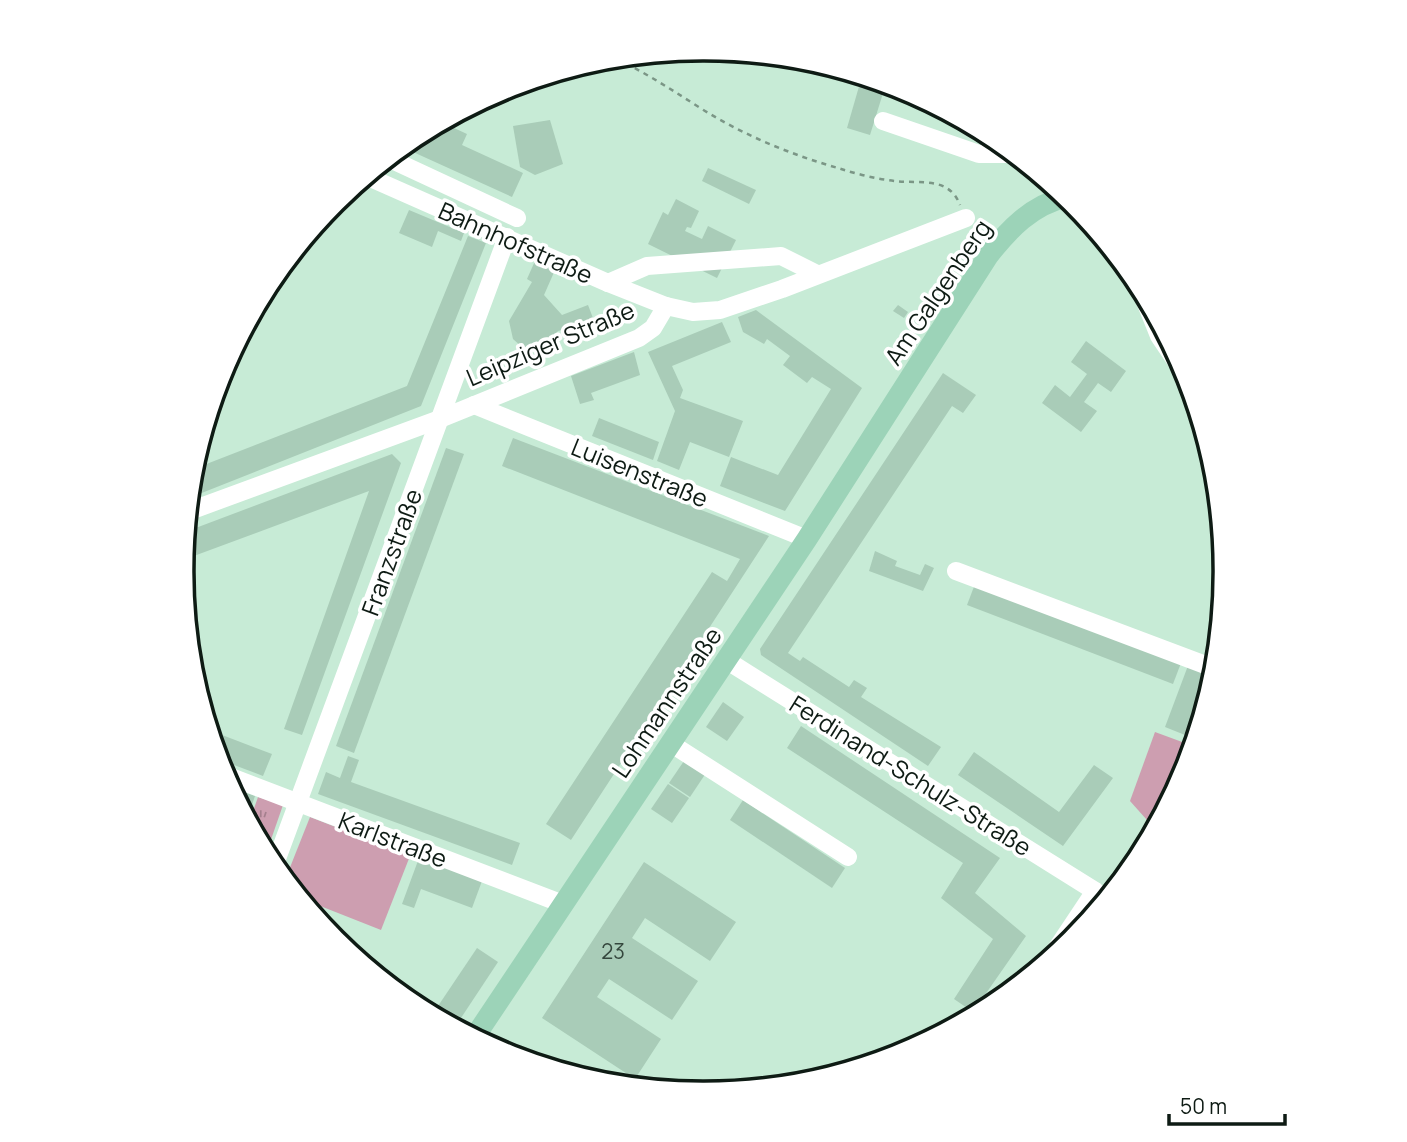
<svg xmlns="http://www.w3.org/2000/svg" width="1407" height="1142" font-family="Manrope,sans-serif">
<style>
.grass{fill:url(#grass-tufts)}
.green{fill:#cd9eb0}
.building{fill:#a9ccb8}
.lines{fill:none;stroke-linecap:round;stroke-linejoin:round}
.path{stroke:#7b9686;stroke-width:2.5;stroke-dasharray:5 5;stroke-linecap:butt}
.minor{stroke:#fff;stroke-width:18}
.major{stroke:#9cd3b8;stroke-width:21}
.labels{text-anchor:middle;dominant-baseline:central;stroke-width:7;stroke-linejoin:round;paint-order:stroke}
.number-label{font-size:21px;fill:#35473d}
.street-label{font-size:24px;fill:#0e1b14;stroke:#fff}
.rim{fill:none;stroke:#0e1b14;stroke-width:3.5}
</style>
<defs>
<pattern id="grass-tufts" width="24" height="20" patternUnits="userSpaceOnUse" patternTransform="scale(1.75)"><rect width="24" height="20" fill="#cd9eb0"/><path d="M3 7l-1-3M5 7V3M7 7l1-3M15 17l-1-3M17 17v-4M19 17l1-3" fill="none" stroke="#a5808e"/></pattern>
</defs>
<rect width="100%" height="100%" fill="#c7ebd6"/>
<!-- grass -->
<path class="grass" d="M258 797 283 805 266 854 249 823Z"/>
<!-- green -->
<g class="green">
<path d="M1155 732 1193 746 1186 771 1155 829 1130 801Z"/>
<path d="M310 817 410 856 381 930 300 898 285 880Z"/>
</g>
<!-- building -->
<g class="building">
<path d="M728 51 733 52 745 53 742 59Z"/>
<path d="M860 83 884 90 870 135 847 128Z"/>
<path d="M550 120 563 164 535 175 520 167 513 126Z"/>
<path d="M441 122 467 134 462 145 523 173 512 197 402 147 426 130 432 133Z"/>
<path d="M708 168 756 190 749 204 702 181Z"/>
<path d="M676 199 699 211 691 228 687 227 685 231 702 239 708 226 736 240 717 278 648 244 663 212 668 215Z"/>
<path d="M409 210 464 233 461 241 438 231 432 247 399 233Z"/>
<path d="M468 236 486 243 421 406 189 498 191 470 407 386Z"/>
<path d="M535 261 555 270 544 295 562 315 588 305 596 326 577 334 574 327 558 331 546 346 539 349 522 347 513 339 509 321 532 282 527 279Z"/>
<path d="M898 305 908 312 904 318 893 311Z"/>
<path d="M756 310 862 388 785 511 720 486 731 457 778 475 831 389 812 377 807 383 783 365 790 356 767 339 764 344 743 332 738 317Z"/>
<path d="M722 322 731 342 672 366 683 390 680 398 743 421 729 457 690 442 679 470 657 461 675 411 648 352Z"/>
<path d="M1086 341 1126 371 1111 392 1098 383 1084 402 1097 411 1081 432 1042 403 1055 385 1070 397 1087 374 1071 362Z"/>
<path d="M634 352 640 375 591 393 594 400 580 404 571 376Z"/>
<path d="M943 373 976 395 963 413 952 406 788 653 800 661 803 657 849 687 854 680 867 688 861 697 941 747 928 766 761 655 760 649Z"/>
<path d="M599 418 659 442 653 460 592 436Z"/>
<path d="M513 438 769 536 571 840 546 824 712 572 727 581 740 559 502 466Z"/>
<path d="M446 448 464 454 354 753 336 746Z"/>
<path d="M392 454 401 463 302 735 284 729 369 491 183 560 185 532Z"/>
<path d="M875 551 897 561 895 566 920 575 925 564 934 568 923 591 869 571Z"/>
<path d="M975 584 1181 663 1173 684 967 605Z"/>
<path d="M1189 663 1213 672 1200 723 1195 721 1190 737 1165 727Z"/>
<path d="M723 702 744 717 727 741 706 727Z"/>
<path d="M801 726 1000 858 975 893 1026 936 973 1012 954 999 993 939 941 898 963 863 787 748Z"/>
<path d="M209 730 272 754 263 776 218 759Z"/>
<path d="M974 752 1059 812 1094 765 1113 778 1063 846 958 775Z"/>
<path d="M348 756 359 760 351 782 520 843 512 865 318 794 326 772 340 778Z"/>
<path d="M686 758 706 773 690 797 669 783Z"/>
<path d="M668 784 689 798 672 823 651 809Z"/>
<path d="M230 787 255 796 248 817 245 816Z"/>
<path d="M743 800 845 868 832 888 730 820Z"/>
<path d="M419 858 482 881 472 908 421 889 414 908 402 904Z"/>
<path d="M644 862 736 922 710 961 645 918 632 938 698 981 672 1020 609 979 597 997 661 1039 635 1079 542 1018Z"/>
<path d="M477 948 498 962 455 1027 432 1015Z"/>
</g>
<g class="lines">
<!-- path -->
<path class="path" d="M617 59C648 74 675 92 705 111 746 136 792 155 838 168 856 174 877 179 895 181 920 184 949 176 960 205"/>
<!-- minor -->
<g class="minor">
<path d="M883 121 979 154H1014"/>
<path d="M388 158 517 218"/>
<path d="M366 176 608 283 666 306 693 312 720 310 782 289 966 218"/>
<path d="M1136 279 1159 336 1188 379"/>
<path d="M608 283 647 266 781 256 817 274"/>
<path d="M474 405 807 539"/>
<path d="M187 512 440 419 639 338 653 328 666 306"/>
<path d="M956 571 1216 669"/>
<path d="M726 660 1095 891 1105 901"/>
<path d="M670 743 848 857"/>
<path d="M223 774 563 904"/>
<path d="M274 867 507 237"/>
<path d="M1049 960 1095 891"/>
</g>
<!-- major -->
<path class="major" d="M474 1038 807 539 988 256C1009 229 1032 205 1066 197"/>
</g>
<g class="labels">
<!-- number labels -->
<g class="number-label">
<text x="613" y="951">23</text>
</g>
<!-- street labels -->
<g class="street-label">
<text transform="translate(516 242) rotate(24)">Bahnhofstraße</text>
<text transform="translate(937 292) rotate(-56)">Am Galgenberg</text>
<text transform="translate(550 343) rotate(-23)">Leipziger Straße</text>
<text transform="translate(640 472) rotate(22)">Luisenstraße</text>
<text transform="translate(391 552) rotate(-70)">Franzstraße</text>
<text transform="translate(666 702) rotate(-56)">Lohmannstraße</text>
<text transform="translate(911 775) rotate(32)">Ferdinand-Schulz-Straße</text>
<text transform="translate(393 839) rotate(21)">Karlstraße</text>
</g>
</g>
<!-- crop -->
<path d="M0 0H1407V1142H0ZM703 61H704A509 509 0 0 1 1213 570V572A509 509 0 0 1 704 1081H703A509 509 0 0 1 194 572V570A509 509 0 0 1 703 61Z" fill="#fff" fill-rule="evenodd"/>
<path class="rim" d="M703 61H704A509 509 0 0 1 1213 570V572A509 509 0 0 1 704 1081H703A509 509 0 0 1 194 572V570A509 509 0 0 1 703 61Z"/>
<!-- scale -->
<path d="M1169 1114v10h116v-10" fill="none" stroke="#0e1b14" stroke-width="3.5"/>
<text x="1180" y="1114" font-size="21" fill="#0e1b14" stroke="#ffffff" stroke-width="5" paint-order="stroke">50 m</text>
</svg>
